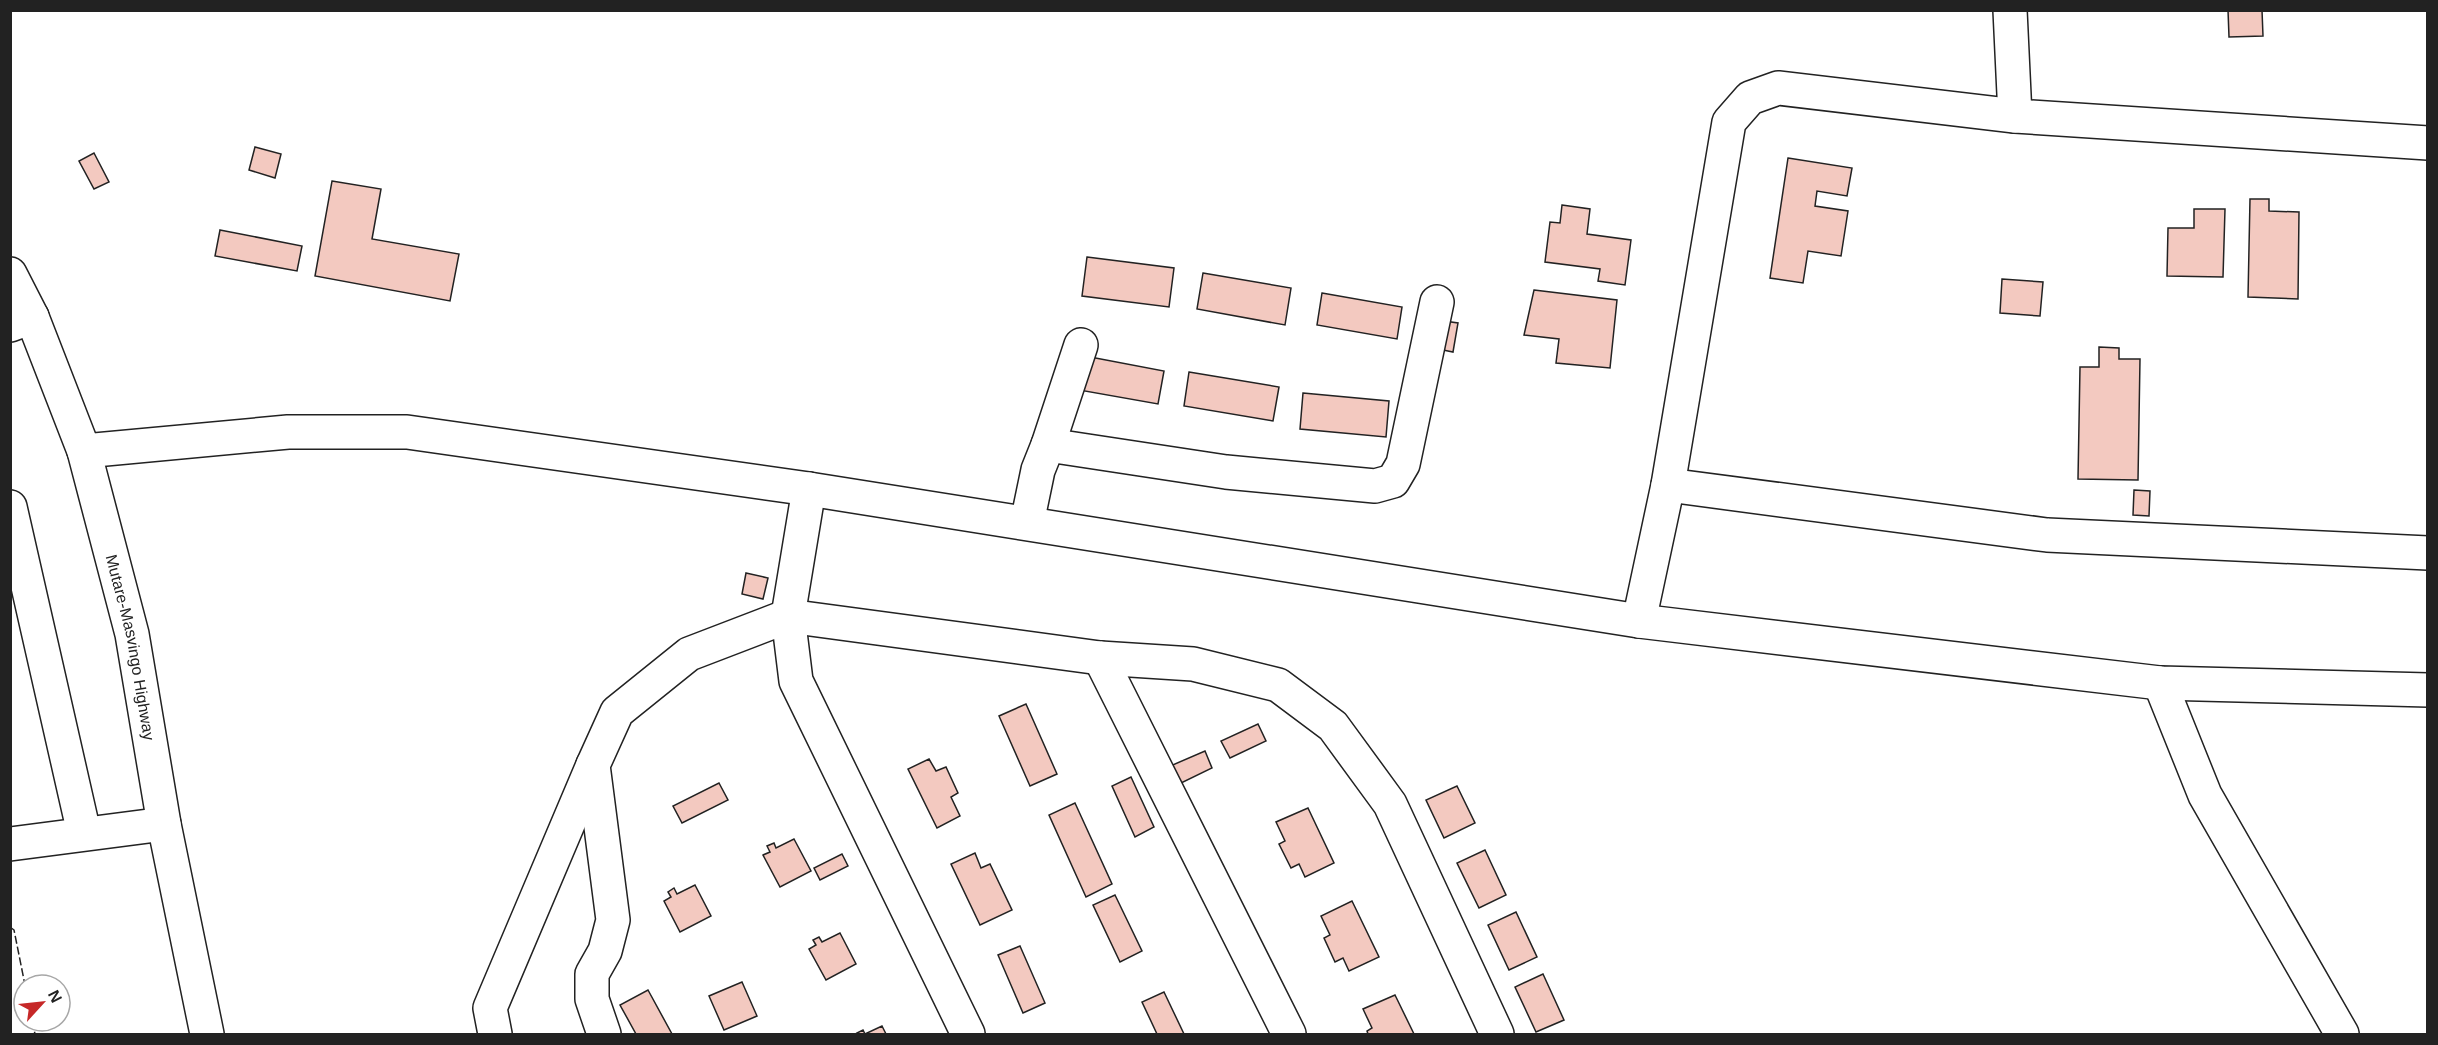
<svg xmlns="http://www.w3.org/2000/svg" width="2438" height="1045" font-family="Arial,sans-serif">
<style>
.building{fill:#f3c9c0;stroke:#222;stroke-width:1.5}
.lines{fill:none;stroke-linecap:round;stroke-linejoin:round}
.minor-casing{stroke:#222;stroke-width:36}
.highway-casing{stroke:#222;stroke-width:36}
.minor{stroke:#fff;stroke-width:33}
.highway{stroke:#fff;stroke-width:33}
.fence{stroke:#222;stroke-width:1.5;stroke-dasharray:8 3;stroke-linecap:butt}
.labels{text-anchor:middle;dominant-baseline:central;stroke-width:4.5;stroke-linejoin:round;paint-order:stroke}
.street-label{font-size:16px;fill:#222;stroke:#fff}
</style>
<rect width="100%" height="100%" fill="#fff"/>
<!-- building -->
<g class="building">
<path d="M2228 10H2262L2263 36 2229 37Z"/>
<path d="M255 147 281 154 275 178 249 170Z"/>
<path d="M94 153 109 182 94 189 79 161Z"/>
<path d="M1788 158 1852 168 1847 196 1817 191 1815 206 1848 211 1841 256 1808 251 1803 283 1770 278Z"/>
<path d="M332 181 381 189 372 239 459 254 450 301 315 276Z"/>
<path d="M2250 199H2269V211L2299 212 2298 299 2248 297Z"/>
<path d="M1562 205 1590 209 1587 234 1631 240 1625 285 1598 281 1600 269 1545 262 1550 222 1560 223Z"/>
<path d="M2194 209H2225L2223 277 2167 276 2168 228H2194Z"/>
<path d="M220 230 302 246 297 271 215 256Z"/>
<path d="M1087 257 1174 268 1169 307 1082 296Z"/>
<path d="M1203 273 1291 288 1285 325 1197 309Z"/>
<path d="M2002 279 2043 282 2040 316 2000 313Z"/>
<path d="M1534 290 1617 300 1610 368 1556 363 1559 339 1524 335Z"/>
<path d="M1322 293 1402 307 1397 339 1317 325Z"/>
<path d="M1444 321 1458 323 1453 352 1438 349Z"/>
<path d="M2099 347 2119 348V359H2140L2138 480 2078 479 2080 367H2099Z"/>
<path d="M1085 356 1164 371 1158 404 1079 390Z"/>
<path d="M1189 372 1279 387 1273 421 1184 406Z"/>
<path d="M1303 393 1389 401 1386 437 1300 429Z"/>
<path d="M2134 490 2150 491 2149 516 2133 515Z"/>
<path d="M746 573 768 578 763 599 742 594Z"/>
<path d="M1026 704 1057 774 1030 786 999 716Z"/>
<path d="M1258 724 1266 741 1230 758 1221 741Z"/>
<path d="M1205 751 1212 768 1177 785 1168 767Z"/>
<path d="M929 759 936 771 946 767 958 793 951 797 960 816 937 828 908 769Z"/>
<path d="M1131 777 1154 827 1135 837 1112 786Z"/>
<path d="M719 783 728 800 682 823 673 806Z"/>
<path d="M1457 786 1475 823 1444 838 1426 800Z"/>
<path d="M1075 803 1112 884 1086 897 1049 815Z"/>
<path d="M1308 808 1334 863 1305 877 1299 864 1291 868 1279 844 1285 841 1276 822Z"/>
<path d="M794 839 811 871 780 887 763 855 770 852 767 846 774 843 776 848Z"/>
<path d="M1485 850 1506 895 1479 908 1457 863Z"/>
<path d="M975 853 981 868 990 864 1012 910 980 925 951 864Z"/>
<path d="M842 854 848 866 820 880 814 868Z"/>
<path d="M695 885 711 916 680 932 664 901 671 897 668 892 674 888 677 894Z"/>
<path d="M1115 895 1142 951 1120 962 1093 905Z"/>
<path d="M1352 901 1379 957 1349 971 1343 958 1335 962 1324 938 1330 935 1321 916Z"/>
<path d="M1516 912 1537 957 1509 970 1488 925Z"/>
<path d="M840 933 856 964 826 980 809 949 816 945 813 940 819 937 822 942Z"/>
<path d="M1020 946 1045 1003 1023 1013 998 955Z"/>
<path d="M1543 974 1564 1020 1536 1032 1515 987Z"/>
<path d="M742 982 757 1016 724 1030 709 996Z"/>
<path d="M648 990 672 1034H636L620 1005Z"/>
<path d="M1164 992 1184 1034H1157L1142 1002Z"/>
<path d="M1395 995 1414 1034H1368L1367 1031 1372 1028 1363 1009Z"/>
<path d="M882 1026 886 1034H858L857 1033 863 1030 865 1034Z"/>
</g>
<g class="lines">
<!-- minor casing -->
<g class="minor-casing">
<g id="minor">
<path d="M2010 10 2015 116"/>
<path d="M10 325 32 317"/>
<path d="M1048 445 1081 345"/>
<path d="M84 451 288 432H407L809 489 1639 621 2160 683 2428 690"/>
<path d="M1668 485 2047 535 2428 553"/>
<path d="M809 489 788 616 796 681 968 1034"/>
<path d="M10 507 84 833"/>
<path d="M1027 523 1038 470 1048 445 1226 472 1375 486 1393 481 1403 464 1437 302"/>
<path d="M1639 621 1668 485 1729 122 1750 98 1778 88 2015 116 2428 143"/>
<path d="M1100 658 1289 1034"/>
<path d="M2160 683 2205 795 2342 1034"/>
<path d="M10 844 164 824"/>
<path d="M495 1034 490 1008 593 765"/>
<path d="M604 1034 592 999V974L605 951 613 920 593 765 617 712 689 654 788 616 1100 658 1193 664 1278 685 1333 726 1390 804 1497 1034"/>
</g>
</g>
<!-- highway casing -->
<g class="highway-casing">
<g id="highway">
<path id="s1" d="M10 274 32 317 84 451 132 634 164 824 207 1034"/>
</g>
</g>
<!-- minor -->
<use href="#minor" class="minor"/>
<!-- highway -->
<use href="#highway" class="highway"/>
<!-- fence -->
<g class="fence">
<path d="M10 927 14 930 25 985"/>
<path d="M32 1021 35 1034"/>
</g>
</g>
<g class="labels">
<!-- street labels -->
<g class="street-label">
<text stroke="none"><textPath href="#s1" startOffset="394">Mutare-Masvingo Highway</textPath></text>
</g>
</g>
<!-- border -->
<rect width="2438" height="1045" fill="none" stroke="#222222" stroke-width="24"/>
<!-- north arrow -->
<g transform="translate(42 1003) rotate(63)"><circle r="28" fill="#ffffff" stroke="#a7a7a7" stroke-width="1.5"/>
<path d="M0-4.5L10 22L0 15L-10 22Z" fill="#c62828"/>
<text y="-9" font-size="16" font-weight="bold" text-anchor="middle" fill="#222222">N</text>
</g>
</svg>
